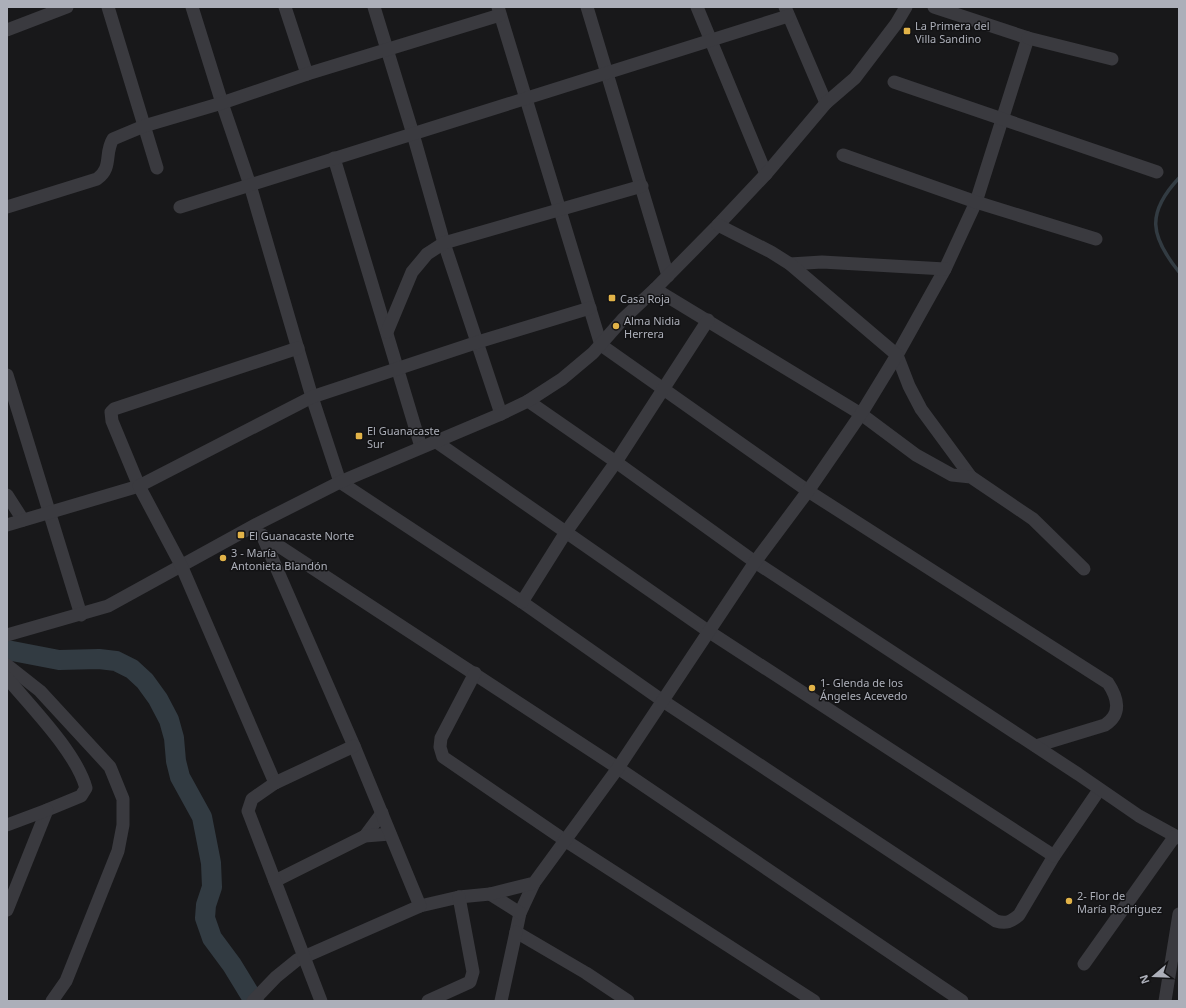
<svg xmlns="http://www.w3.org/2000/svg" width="1186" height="1008" font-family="'Noto Sans',sans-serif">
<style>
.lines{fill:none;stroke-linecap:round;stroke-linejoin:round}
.stream{stroke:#323b42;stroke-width:3.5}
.river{stroke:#323b42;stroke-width:20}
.minor{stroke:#3a3a3f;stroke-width:13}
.poi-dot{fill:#e2b348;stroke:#131315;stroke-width:1.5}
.labels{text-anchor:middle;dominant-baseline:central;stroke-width:3;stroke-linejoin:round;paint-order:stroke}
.poi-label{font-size:11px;fill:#acafb9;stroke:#131315;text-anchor:start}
</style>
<rect width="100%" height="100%" fill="#18181a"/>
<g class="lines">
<!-- stream -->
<path class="stream" d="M1179 178C1146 213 1150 236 1179 272"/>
<!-- river -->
<path class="river" d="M7 650 59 660 99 659 116 661 132 669 145 681 158 699 169 720 174 738 176 761 180 777 202 817 211 863 212 887 206 905 205 918 212 938 232 965 254 1001"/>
<!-- minor -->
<g class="minor">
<path d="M108 7 157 168"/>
<path d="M192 7 222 103 250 185 312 397 340 482 522 602 663 701 996 921C1006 924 1011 922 1019 915L1054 856 1099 790"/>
<path d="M285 7 307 74"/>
<path d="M374 7 413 134 444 243 501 414"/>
<path d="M498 7 601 345 808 491 1108 683C1118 698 1122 714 1105 725L1036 746"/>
<path d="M587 7 668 276"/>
<path d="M697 7 766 174"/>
<path d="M785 7 826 103"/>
<path d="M934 7 1028 38 976 202 945 269 897 355 909 386 921 409 971 477"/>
<path d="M7 30 67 7"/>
<path d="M1028 38 1112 59"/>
<path d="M894 82 1157 172"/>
<path d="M843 155 976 202 1096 239"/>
<path d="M334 158 421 447"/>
<path d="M7 207 97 179C113 168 104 153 113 139L144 126 222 103 307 74 500 15"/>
<path d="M180 207 788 16"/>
<path d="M790 264 822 262 945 269"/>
<path d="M655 289 861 414 916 455 952 475 971 477 1033 519 1084 569"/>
<path d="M387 332 412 272 427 254 444 243 642 186"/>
<path d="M7 375 81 615"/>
<path d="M528 401 616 462 755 562 1078 774 1139 816 1179 838"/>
<path d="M435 441 708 631 1054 856"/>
<path d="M7 495 23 520"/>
<path d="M7 525 139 486 112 421 111 412 114 409 298 348"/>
<path d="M262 535 618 768 962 1001"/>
<path d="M522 602 566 532 616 462 708 320"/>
<path d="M7 635 108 606 257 524 340 482 501 414 528 401 562 379 593 353 623 319 655 289 718 225 766 174 826 103 855 78 896 24 906 7"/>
<path d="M7 665 40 691 110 767 123 799V825L118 851 66 981 52 1001"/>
<path d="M475 673 441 738 440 747 443 757 566 841 814 1001"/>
<path d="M7 678C32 708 76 752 86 788L81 796 47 810 7 910"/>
<path d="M275 783 181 565 139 486 312 397 478 342 590 308"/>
<path d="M7 825 47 810"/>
<path d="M365 836 382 813"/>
<path d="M275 881 365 836 390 834"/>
<path d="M534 883 520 913 516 932 586 973 628 1001"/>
<path d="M490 894 520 913"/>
<path d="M420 906 459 897 490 894 534 883 618 768 755 562 808 491 861 414 897 355 790 264 771 252 718 225"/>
<path d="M1084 964 1175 836"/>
<path d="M253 1001 276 977 297 960 420 906 354 746 262 535"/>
<path d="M321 1001 248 811 252 799 275 783 354 746"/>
<path d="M428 1001 470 982 473 972 459 897"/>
<path d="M501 1001 516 932"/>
<path d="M1165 1001 1179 914"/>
</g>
</g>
<!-- markers -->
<g class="poi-dot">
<rect x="903" y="27" width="8" height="8" rx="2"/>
<rect x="608" y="294" width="8" height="8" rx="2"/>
<circle cx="616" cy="326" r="4"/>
<rect x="355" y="432" width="8" height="8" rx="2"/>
<rect x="237" y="531" width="8" height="8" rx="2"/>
<circle cx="223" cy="558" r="4"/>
<circle cx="812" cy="688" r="4"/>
<circle cx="1069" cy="901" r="4"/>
</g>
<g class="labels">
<!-- poi labels -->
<g class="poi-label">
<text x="915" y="25">La Primera del<tspan x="915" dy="13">Villa Sandino</tspan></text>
<text x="620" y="298">Casa Roja</text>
<text x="624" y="320">Alma Nidia<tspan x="624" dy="13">Herrera</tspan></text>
<text x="367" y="430">El Guanacaste<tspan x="367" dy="13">Sur</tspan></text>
<text x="249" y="535">El Guanacaste Norte</text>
<text x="231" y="552">3 - María<tspan x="231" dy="13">Antonieta Blandón</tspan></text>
<text x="820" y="682">1- Glenda de los<tspan x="820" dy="13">Ángeles Acevedo</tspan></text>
<text x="1077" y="895">2- Flor de<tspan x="1077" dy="13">María Rodriguez</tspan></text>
</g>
</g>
<!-- border -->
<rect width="1186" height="1008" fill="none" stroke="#acafb9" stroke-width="16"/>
<!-- north arrow -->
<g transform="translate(1154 976) rotate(251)" stroke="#131315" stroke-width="3" paint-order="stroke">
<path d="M0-3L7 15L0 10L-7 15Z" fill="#acafb9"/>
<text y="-6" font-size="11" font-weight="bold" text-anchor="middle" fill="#acafb9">N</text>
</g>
</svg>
